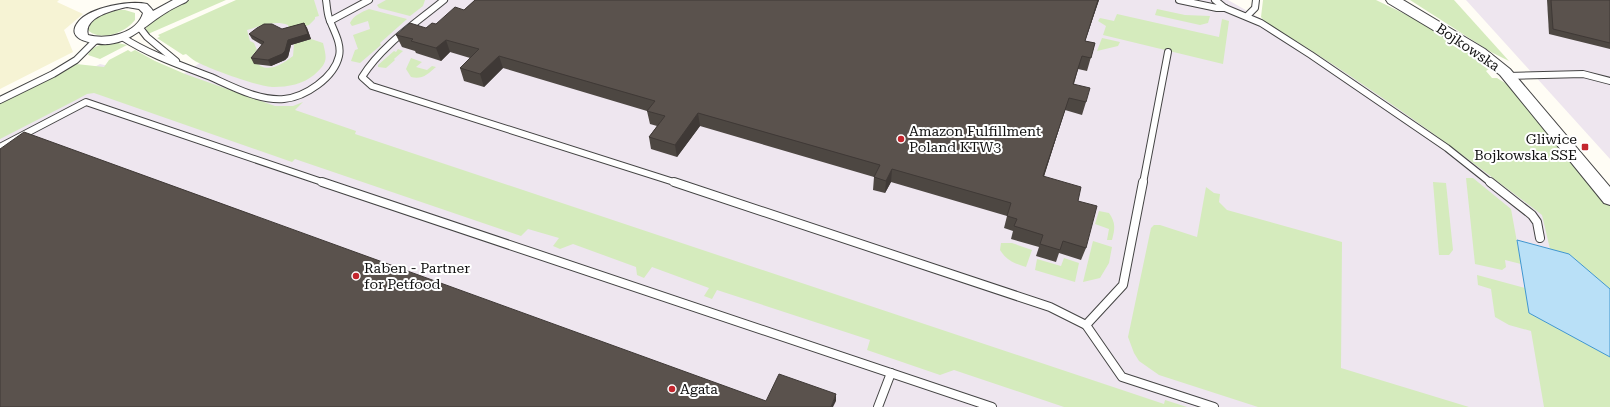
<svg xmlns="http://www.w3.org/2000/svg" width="1610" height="407" font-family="'Roboto Serif',serif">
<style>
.industrial{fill:#eee6ef}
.farmland{fill:#f6f3d4}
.green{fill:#d5ebbd}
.water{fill:#b9e0f7;stroke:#3f96cf}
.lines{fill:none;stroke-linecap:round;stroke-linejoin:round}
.service-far1-casing{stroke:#444;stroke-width:8}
.service-casing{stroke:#444;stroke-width:10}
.minor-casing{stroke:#444;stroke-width:2}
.tertiary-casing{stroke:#444;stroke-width:2}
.service-far1{stroke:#fff;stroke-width:6}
.service{stroke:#fff;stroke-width:8}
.minor{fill:#fff;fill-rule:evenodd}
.tertiary{fill:#fff;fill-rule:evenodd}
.wall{fill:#4d4742}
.shaded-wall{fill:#3f3936}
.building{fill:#5a524d;stroke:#3f3936}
.poi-dot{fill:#c4262e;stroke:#fff;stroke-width:1.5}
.labels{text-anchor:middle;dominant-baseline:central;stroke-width:4;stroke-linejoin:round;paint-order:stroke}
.street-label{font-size:14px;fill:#111;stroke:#fff}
.poi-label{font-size:14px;fill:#111;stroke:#fff;text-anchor:start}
</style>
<rect width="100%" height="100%" fill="#fffdf5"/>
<!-- industrial -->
<g class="industrial">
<path d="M273 0H1228L1311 47 1445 138 1610 267V407H0V117L100 64 173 81 216 52Z"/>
<path d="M1466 0H1610V159Z"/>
</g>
<!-- farmland -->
<path class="farmland" d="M0 0H59L57 2 83 14 64 30 73 52 0 89Z"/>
<!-- green -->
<g class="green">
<path d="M190 0H226L148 34 146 29 147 24 175 6Z"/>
<path d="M236 0H314L319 16 315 17V19L309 25 290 31 288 25C274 20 261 26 247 30L250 41 254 43 257 50 252 56C262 76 279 67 293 56L294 44 311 39 323 43C327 59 328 63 314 75 303 84 288 87 274 87 259 87 213 70 199 63 194 61 190 57 186 54L183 55 157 38 160 37 158 35Z"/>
<path d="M386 0H425L423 6 410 16 379 8 377 5Z"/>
<path d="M1263 0H1376L1442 32 1483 60 1489 69 1486 71 1492 78H1497L1510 86 1610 205V289L1569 254 1550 249 1542 215C1452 146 1362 80 1265 22L1261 17Z"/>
<path d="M1410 0H1454L1509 61 1491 52Z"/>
<path d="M369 9 407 19 380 43 381 45 360 63 351 61 355 50 358 49 353 35 370 29 368 21 352 26 350 23C354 15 362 12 369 9Z"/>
<path d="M1157 9 1185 15 1210 16 1208 23 1200 25 1155 15Z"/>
<path d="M118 10H125L135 13V20C126 32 102 42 89 31 89 17 107 13 118 10Z"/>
<path d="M1117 14 1219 37 1222 19 1229 21 1223 64 1103 35 1106 26 1098 21 1100 18 1114 21Z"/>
<path d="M1102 38 1120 42 1118 46 1097 51Z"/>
<path d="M113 42 127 45 100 59 88 55C92 45 104 44 113 42Z"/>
<path d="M398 49 403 51 394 59 395 60 386 68 378 67V65L394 51 396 52Z"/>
<path d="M128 50 131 52 135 50 155 61 185 74 275 106H293L303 102 295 110 356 131 355 134 1164 404 1165 400 1187 407H1064L954 370 940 375 867 350 870 340 717 290 712 299 704 296 709 288 652 267 644 278 637 275 636 267 573 244 560 249 553 246 559 238 528 229 521 236 295 159 292 162 94 93 87 94 76 100 0 139V102L76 64 104 67 109 60Z"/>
<path d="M411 58 422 62 416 67 427 70 432 66 436 67C428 74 422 80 411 77L406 69Z"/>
<path d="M1466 178H1473L1511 209 1521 264 1505 260 1506 267 1502 270 1475 264Z"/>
<path d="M1433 182 1446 183 1453 250 1449 255H1439Z"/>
<path d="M1206 187 1214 193 1220 194 1219 202 1227 210 1342 242 1341 368 1469 407H1258L1159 375 1139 361 1134 353 1128 337 1151 228 1154 225H1160L1197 237Z"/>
<path d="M1099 211 1109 213C1116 223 1115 229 1112 240H1107L1109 229 1095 224Z"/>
<path d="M1093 241 1112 247 1109 263 1100 278 1083 282Z"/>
<path d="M1001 243H1012L1032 250 1026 267C1014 263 1007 261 1000 250Z"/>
<path d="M1064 258 1079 263 1075 282 1035 270 1037 259 1061 266Z"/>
<path d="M1477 275 1525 288 1529 313 1610 357V407H1544L1531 331 1509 325 1495 317 1491 289 1478 285Z"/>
</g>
<!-- water -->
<path class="water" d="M1517 240 1569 254 1610 289V357L1529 313Z"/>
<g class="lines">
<!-- service-far1 casing -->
<g class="service-far1-casing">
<g id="service-far1">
<path d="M444 0C416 23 382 45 362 77L372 86 677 183"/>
<path d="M1179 0 1217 8H1225"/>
<path d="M1215 0 1225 8 1261 23 1311 55 1447 148 1491 183"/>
<path d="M1247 16 1255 8 1256 0"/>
<path d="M330 21 369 0"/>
<path d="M140 28 147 37 176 61"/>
<path d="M122 37C150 55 180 65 211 77 233 87 259 101 284 99 305 97 334 78 339 56 342 43 333 30 329 18 327 12 327 6 326 0"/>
<path d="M1508 76 1583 74 1610 81"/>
<path d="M0 100 53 74 76 60 95 41"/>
<path d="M0 147 86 102 325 183"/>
<path d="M1143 183 1168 52"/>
</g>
</g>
<!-- service casing -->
<g class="service-casing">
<g id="service">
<path d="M322 182 992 407"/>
<path d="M674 182 1050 307 1086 325 1122 377 1214 407"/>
<path d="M1490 182 1532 215 1537 222 1540 238"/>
<path d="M1086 325 1123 285 1143 182"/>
<path d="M878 407 891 373"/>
</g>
</g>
<!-- minor casing -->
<g class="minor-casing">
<path id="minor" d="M173 0H188L186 2C180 5 173 8 167 12 148 23 133 41 109 44 97 45 62 41 79 21 91 7 130 0 147 4 149 6 152 9 153 11ZM127 7 139 9 143 13C137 34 106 40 88 35 83 17 114 10 127 7Z"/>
</g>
<!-- tertiary casing -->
<g class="tertiary-casing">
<path id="tertiary" d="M1386 0H1403L1485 49 1510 69 1610 187V205L1604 203 1500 75 1475 55 1388 3Z"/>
</g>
<!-- service-far1 -->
<use href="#service-far1" class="service-far1"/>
<!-- service -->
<use href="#service" class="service"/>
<!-- minor -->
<use href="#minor" class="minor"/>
<!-- tertiary -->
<use href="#tertiary" class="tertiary"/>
</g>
<!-- wall -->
<g class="wall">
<path d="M475 0H1099L1085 41 1095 43 1087 71 1078 69 1074 84 1086 102 1082 115 1065 110 1044 176 1078 201 1086 248 1081 260 1059 253 1056 262 1036 256 1039 247 1011 239 1013 231 1004 228 1007 216 891 182 885 193 873 190 874 177 700 126 677 157 651 149 649 137 657 126 650 124 647 111 503 68 484 87 464 81 460 68 470 58 450 52 441 61 416 53 415 51 402 47 396 35 426 28 436 24 464 10Z"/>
<path d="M1547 0H1610V49L1549 34Z"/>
<path d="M304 23 307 28 311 39 291 45 288 57 285 60 271 66 254 64 251 58 262 45 252 39 249 34 282 29Z"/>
</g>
<!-- shaded-wall -->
<g class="shaded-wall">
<path d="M1098 0H1099L1081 53 1085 41Z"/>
<path d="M304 23 307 28 311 39 291 45 288 57 285 60 271 66 268 60Z"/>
<path d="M446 40 450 52 441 61 436 48Z"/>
<path d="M499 56 503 68 484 87 480 74Z"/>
<path d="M1069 98 1065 110 1040 189 1043 176Z"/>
<path d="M698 113 700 126 677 157 675 145Z"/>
<path d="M892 169 891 182 885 193 886 181Z"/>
<path d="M836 394V401L833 407H831Z"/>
</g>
<!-- building -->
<g class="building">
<path d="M475 0H1098L1085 41 1095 43 1091 58 1082 56 1073 84 1090 88 1086 102 1069 98 1043 176 1081 187 1078 201 1097 206 1086 248 1063 241 1060 250 1040 244 1043 235 1014 226 1017 219 1007 216 1011 203 892 169 886 181 874 177 880 165 698 113 675 145 649 137 665 116 647 111 655 101 499 56 480 74 460 68 479 49 446 40 436 48 411 41 413 39 396 35 410 23 426 28 432 23 436 24 455 7 464 10Z"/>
<path d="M1551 0H1610V43L1553 29Z"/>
<path d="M304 23 308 34 288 40 285 51 282 54 268 60 251 58 264 42 249 34 257 28 264 24H272L282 29Z"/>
<path d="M24 132 766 401 779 374 836 394 831 407H0V149Z"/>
</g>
<!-- markers -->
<g class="poi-dot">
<circle cx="901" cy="139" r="4"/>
<rect x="1581" y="143" width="8" height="8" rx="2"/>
<circle cx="356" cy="276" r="4"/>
<circle cx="672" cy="389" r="4"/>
</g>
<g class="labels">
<!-- street labels -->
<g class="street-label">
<text transform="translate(1468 47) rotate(34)">Bojkowska</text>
</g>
<!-- poi labels -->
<g class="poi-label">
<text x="909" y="131">Amazon Fulfillment<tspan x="909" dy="16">Poland KTW3</tspan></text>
<text x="1577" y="139" text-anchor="end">Gliwice<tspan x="1577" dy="16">Bojkowska SSE</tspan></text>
<text x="364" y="268">Raben - Partner<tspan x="364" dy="16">for Petfood</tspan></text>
<text x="680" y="389">Agata</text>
</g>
</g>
</svg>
